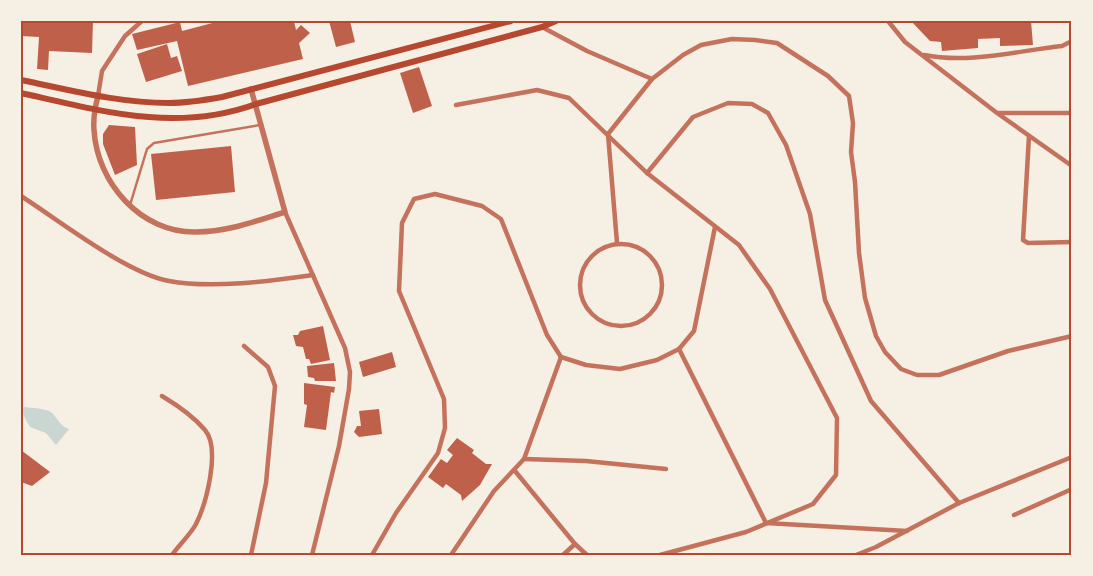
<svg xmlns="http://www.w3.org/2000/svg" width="1093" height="576" font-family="'Times New Roman',serif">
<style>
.water{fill:#c9d6d2}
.building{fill:#bf614a}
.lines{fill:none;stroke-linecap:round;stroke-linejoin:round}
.service{stroke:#c5725c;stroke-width:2.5}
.minor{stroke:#c5725c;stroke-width:4.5}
.tertiary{stroke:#c5725c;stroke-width:5.5}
.secondary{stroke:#b5482f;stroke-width:6}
.neatline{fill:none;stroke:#b5482f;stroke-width:2}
</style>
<rect width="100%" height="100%" fill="#f6efe4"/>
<!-- water -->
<path class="water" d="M24 407C32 408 45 408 52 413 59 420 58 424 69 429L56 445 46 433 30 427 21 411Z"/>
<!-- building -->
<g class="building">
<path d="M21 21H93L92 53 49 51 48 70 37 69 39 37 21 36Z"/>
<path d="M220 21H294L296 30 301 25 310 33 299 43 303 59 188 86 177 41 137 50 132 34 180 22 182 31Z"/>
<path d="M329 21H350L355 42 336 47Z"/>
<path d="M911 21H1031L1033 45 1000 46V38L978 39V48L942 51 941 42 930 41Z"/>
<path d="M167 44 171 58 177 56 182 71 146 82 137 54Z"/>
<path d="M419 67 432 106 413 113 400 73Z"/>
<path d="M109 125 135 127 137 165 115 175 103 144V134Z"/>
<path d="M231 146 235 192 156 200 151 154Z"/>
<path d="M323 326 330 360 311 364 309 359H306L303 347 296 346 293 335H298L300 331Z"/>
<path d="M392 352 396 367 363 377 359 362Z"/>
<path d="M334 363 336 381H315L314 378 308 377 307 366Z"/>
<path d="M304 383 335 387 334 393 331 392 326 430 304 427 307 405 304 404Z"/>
<path d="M379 409 382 434 359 437 354 432 357 426H361L359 411Z"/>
<path d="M457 438 474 450 472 453 486 464H492L480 485 462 501 461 495 446 484 443 488 428 477 441 459 447 463 453 455 447 450Z"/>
<path d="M21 450 50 472 32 486 21 482Z"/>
</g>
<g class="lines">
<!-- service -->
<path class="service" d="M130 205 147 149 154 143 260 125"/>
<!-- minor -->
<g class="minor">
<path d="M888 21 905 42 997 113 1072 166"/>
<path d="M542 27 587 51 652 79 608 134 617 243"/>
<path d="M924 55C969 64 1016 51 1062 46L1072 41"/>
<path d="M652 79 683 55 701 45 732 39 755 40 777 43 828 76 849 96 853 123 851 152 855 182 859 253 865 298 876 336 885 352 901 369 917 375H939L1008 351 1072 336"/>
<path d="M98 96 102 71 125 36 142 21"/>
<path d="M456 105 537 90 569 98 647 173 739 245 770 289 837 418 836 475 813 504 746 532 660 555"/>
<path d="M998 113H1072"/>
<path d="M1029 136 1023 240 1028 243 1072 242"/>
<path d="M647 173 693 117 728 103 752 104 768 113 786 145 810 214 825 300 871 401 959 503"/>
<path d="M21 196C60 221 126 273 169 281 211 289 271 281 313 275"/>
<path d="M285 212 345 348 350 372 349 389 339 446 312 555"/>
<circle cx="621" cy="285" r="41"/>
<path d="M244 346 268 367 275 386 266 483 251 555"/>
<path d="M679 349 766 523 907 531"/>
<path d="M561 357 586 365 620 369 657 360 679 349 694 331 715 227"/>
<path d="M162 396C177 405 194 417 205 430 221 449 206 504 196 524 190 535 179 545 172 555"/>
<path d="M524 459 586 461 666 469"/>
<path d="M515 471 575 544 587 555"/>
<path d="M1014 515 1072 489"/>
<path d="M372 555 396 513 438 453 445 428 444 399 399 291 402 223 414 199 435 194 482 206 501 219 547 335 561 357"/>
<path d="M451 555 494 491 524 459 561 357"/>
<path d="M563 555 575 544"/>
<path d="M856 555 876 547 959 503 1072 457"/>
</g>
<!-- tertiary -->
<path class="tertiary" d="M98 96C95 107 93 118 94 130 97 183 141 233 196 232 227 232 256 221 285 212L251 89"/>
<!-- secondary -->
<g class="secondary">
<path d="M21 80C70 90 119 103 169 103 187 103 205 100 222 97L511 21"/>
<path d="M21 93C101 111 176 133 256 104L542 27 556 21"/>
</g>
</g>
<!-- border -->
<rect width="1093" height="576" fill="none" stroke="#f6efe4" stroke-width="45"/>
<rect x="22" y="22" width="1048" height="532" class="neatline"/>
</svg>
